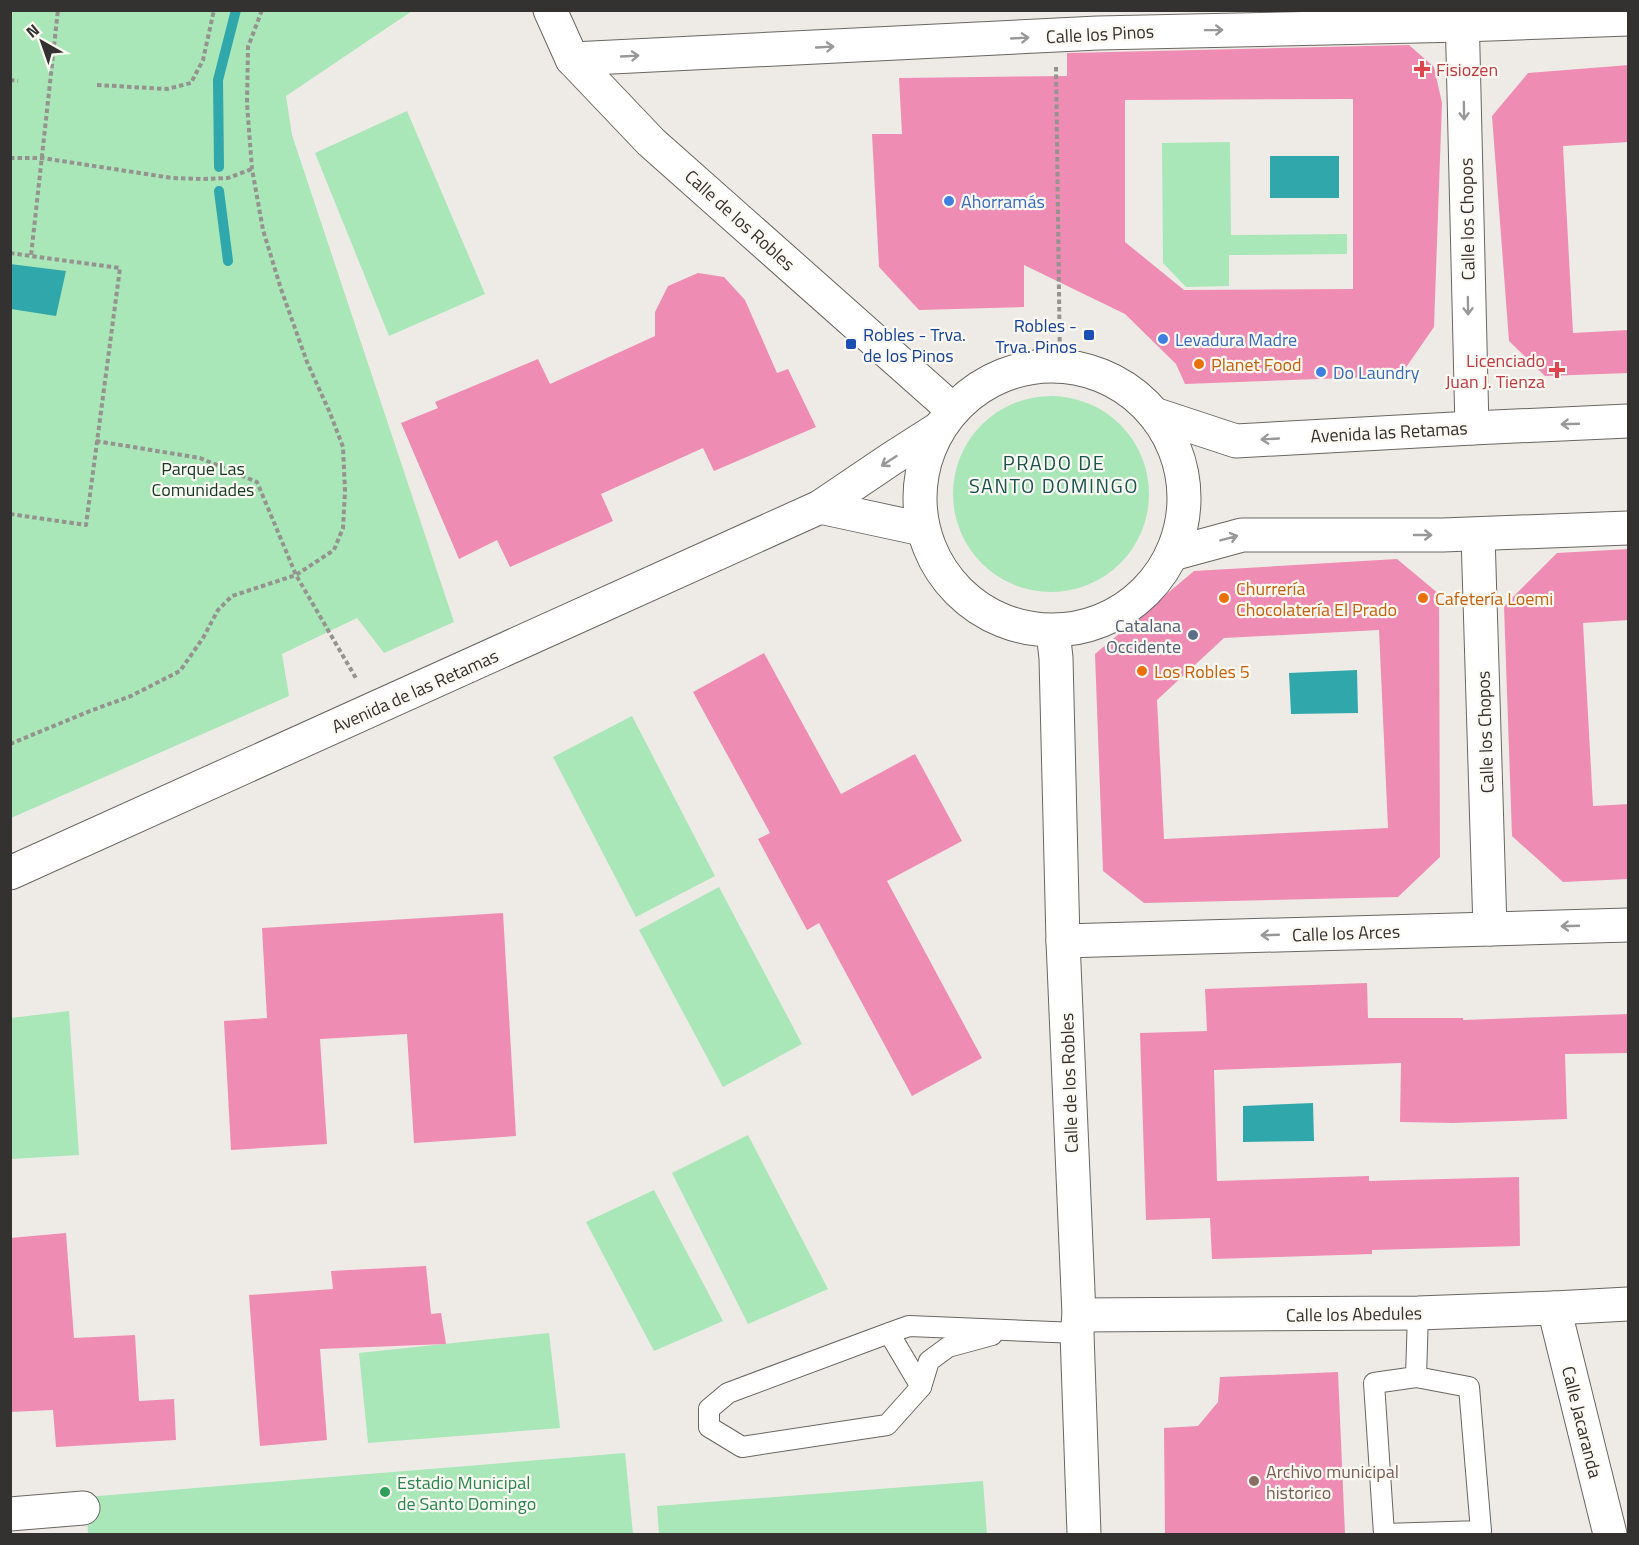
<svg xmlns="http://www.w3.org/2000/svg" width="1639" height="1545" font-family="'Titillium Web',sans-serif">
<style>
.green{fill:#a9e6b8}
.water{fill:#2fa7ab}
.lines{fill:none;stroke-linecap:round;stroke-linejoin:round}
.stream{stroke:#2fa7ab;stroke-width:10}
.building{fill:#ef8cb3;fill-rule:evenodd}
.lane-casing{stroke:#696662;stroke-width:22}
.street-casing{stroke:#696662;stroke-width:35}
.secondary-casing{stroke:#696662;stroke-width:35}
.path{stroke:#959390;stroke-width:4;stroke-dasharray:4.5 3;stroke-linecap:butt}
.lane{stroke:#fff;stroke-width:20}
.street{stroke:#fff;stroke-width:33}
.secondary{stroke:#fff;stroke-width:33}
.oneway{stroke:#999898}
.health-dot{fill:#e0444e;stroke:#fcf9f3;stroke-width:2}
.shop-dot{fill:#3f7fe0;stroke:#fcf9f3;stroke-width:2}
.transit-dot{fill:#1a4fb4;stroke:#fcf9f3;stroke-width:2}
.food-dot{fill:#e8710a;stroke:#fcf9f3;stroke-width:2}
.service-dot{fill:#5c6f8a;stroke:#fcf9f3;stroke-width:2}
.education-dot{fill:#8d6e63;stroke:#fcf9f3;stroke-width:2}
.leisure-dot{fill:#2e9e5b;stroke:#fcf9f3;stroke-width:2}
.labels{text-anchor:middle;dominant-baseline:central;stroke-width:4.5;stroke-linejoin:round;paint-order:stroke}
.street-label{font-size:18px;fill:#333230;stroke:#fcf9f3}
.health-label{font-size:18px;fill:#be3a42;stroke:#fcf9f3;text-anchor:start}
.shop-label{font-size:18px;fill:#366cbe;stroke:#fcf9f3;text-anchor:start}
.transit-label{font-size:18px;fill:#164399;stroke:#fcf9f3;text-anchor:end}
.food-label{font-size:18px;fill:#c56008;stroke:#fcf9f3;text-anchor:start}
.park-label{font-size:18px;fill:#133920;stroke:#fcf9f3}
.service-label{font-size:18px;fill:#4e5e75;stroke:#fcf9f3;text-anchor:end}
.education-label{font-size:18px;fill:#785e54;stroke:#fcf9f3;text-anchor:start}
.leisure-label{font-size:18px;fill:#27864d;stroke:#fcf9f3;text-anchor:start}
.neighbourhood-label{font-size:20px;letter-spacing:1.5px;fill:#17534f;stroke:#fcf9f3}
</style>
<rect width="100%" height="100%" fill="#eeebe6"/>
<!-- green -->
<g class="green">
<path d="M11 11H412L286 96 292 135 454 622 384 653 357 618 282 654 289 696 11 818Z"/>
<path d="M407 111 485 294 389 336 315 153Z"/>
<path d="M1230 142 1231 235 1347 234V254L1229 255V286L1186 287 1163 263 1162 143Z"/>
<circle cx="1051" cy="494" r="98"/>
<path d="M632 716 715 876 636 917 553 757Z"/>
<path d="M719 887 802 1044 723 1087 639 930Z"/>
<path d="M69 1011 79 1155 11 1159V1018Z"/>
<path d="M748 1135 828 1289 748 1324 672 1173Z"/>
<path d="M654 1190 723 1321 654 1351 586 1222Z"/>
<path d="M549 1333 560 1428 368 1443 359 1353Z"/>
<path d="M625 1453 633 1534H88L86 1497Z"/>
<path d="M983 1481 987 1534H659L657 1506Z"/>
</g>
<!-- water -->
<g class="water">
<rect x="1270" y="156" width="69" height="42"/>
<path d="M10 264 66 271 56 316 11 309Z"/>
<path d="M1357 670 1358 713 1291 714 1289 673Z"/>
<path d="M1313 1103 1314 1141 1243 1142V1106Z"/>
</g>
<g class="lines">
<!-- stream -->
<g class="stream">
<path d="M219 167 218 80 236 10"/>
<path d="M219 191 228 261"/>
</g>
</g>
<!-- building -->
<g class="building">
<path d="M1409 45 1434 67 1442 103 1434 327 1400 376 1185 384 1176 364 1125 314 1024 265V307L919 310 879 267 872 134H902L899 78 1067 76V53ZM1353 99V289L1184 290 1125 242V100Z"/>
<path d="M1629 65V142L1563 146 1573 333 1629 330V373L1545 376 1509 341 1492 116 1528 73Z"/>
<path d="M698 273 724 277 745 300 777 373 788 369 816 427 714 471 703 448 601 494 613 521 510 567 497 540 459 559 401 423 438 408 435 402 538 359 550 384 655 336V312L668 286Z"/>
<path d="M1629 549V620L1583 623 1593 806 1629 804V879L1563 882 1512 836 1504 606 1557 553Z"/>
<path d="M1397 559 1439 594 1440 857 1398 897 1144 903 1103 871 1095 654 1194 571ZM1379 630 1388 828 1164 839 1157 700 1224 638Z"/>
<path d="M764 653 841 794 915 754 962 841 887 881 982 1058 912 1096 819 923 807 930 758 839 770 833 693 692Z"/>
<path d="M503 913 516 1136 414 1143 407 1034 320 1039 327 1144 231 1150 224 1021 267 1018 262 928Z"/>
<path d="M1367 983 1368 1018H1463V1020L1629 1014V1053L1565 1054 1567 1119 1453 1123 1400 1122 1401 1063 1214 1070 1217 1181 1369 1176V1181L1519 1177 1520 1246 1372 1250V1254L1212 1259 1210 1218 1146 1220 1140 1033 1207 1031 1205 989Z"/>
<path d="M66 1233 74 1338 135 1335 139 1401 174 1399 176 1440 56 1447 53 1410 10 1412V1238Z"/>
<path d="M426 1266 431 1314 441 1313 446 1344 320 1349 327 1440 260 1446 249 1295 333 1289 331 1271Z"/>
<path d="M1338 1372 1345 1534H1165L1164 1428 1198 1426 1218 1402 1220 1377Z"/>
</g>
<g class="lines">
<!-- lane casing -->
<g class="lane-casing">
<g id="lane">
<path d="M889 1333 921 1387 887 1425 742 1447 709 1427V1409L728 1393 889 1333 909 1326 1077 1333"/>
<path d="M1416 1377 1469 1387 1481 1531 1384 1534 1374 1383 1416 1377 1418 1313"/>
<path d="M921 1387 929 1361 948 1347 992 1335"/>
</g>
</g>
<!-- street casing -->
<g class="street-casing">
<g id="street">
<path d="M550 10 572 59 651 142 953 410"/>
<path d="M1462 10 1472 428"/>
<path d="M572 59 1098 33 1463 25 1628 19"/>
<path d="M1478 535 1490 929"/>
<path d="M1053 631 1056 658 1063 941 1079 1315 1077 1333 1084 1534"/>
<path d="M1063 941 1628 925"/>
<path d="M1554 1308 1610 1534"/>
<path d="M1079 1315 1418 1313 1554 1308 1628 1304"/>
<path d="M10 1514 83 1508"/>
</g>
</g>
<!-- secondary casing -->
<g class="secondary-casing">
<g id="secondary">
<circle cx="1052" cy="498" r="132"/>
<path d="M1154 414 1236 441 1472 428 1628 421"/>
<path d="M820 507 922 529"/>
<path d="M1172 554 1242 535H1443L1628 528"/>
<path d="M10 873 820 507 891 459 938 429"/>
</g>
</g>
<!-- path -->
<g class="path">
<path d="M1056 67 1060 366"/>
<path d="M10 80 18 81"/>
<path d="M97 85 167 89 191 83 203 60 214 10"/>
<path d="M10 158H42L172 178 201 179 228 178 252 169"/>
<path d="M10 253 31 256 58 10"/>
<path d="M96 441 200 458 257 482 296 575 357 680"/>
<path d="M10 514 86 525 120 268 31 256"/>
<path d="M10 744 90 711 131 696 180 671 203 638 218 610 232 596 296 575 334 550 343 528 345 491 343 447 330 413 307 362 281 289 263 230 252 169 247 104 248 47 262 10"/>
</g>
<!-- lane -->
<use href="#lane" class="lane"/>
<!-- street -->
<use href="#street" class="street"/>
<!-- secondary -->
<use href="#secondary" class="secondary"/>
</g>
<!-- one-way arrows -->
<defs><path id="oneway-shaft" d="M-6 0H5M1.5-3L5.5 0L1.5 3" fill="none" stroke-width="1.6" stroke-linecap="round" stroke-linejoin="round" transform="scale(1.5)"/></defs>
<g class="oneway">
<use href="#oneway-shaft" transform="translate(1214 30) rotate(-1)"/>
<use href="#oneway-shaft" transform="translate(1020 38) rotate(-3)"/>
<use href="#oneway-shaft" transform="translate(825 47) rotate(-3)"/>
<use href="#oneway-shaft" transform="translate(630 56) rotate(-3)"/>
<use href="#oneway-shaft" transform="translate(1464 111) rotate(89)"/>
<use href="#oneway-shaft" transform="translate(1468 306) rotate(89)"/>
<use href="#oneway-shaft" transform="translate(1570 424) rotate(178)"/>
<use href="#oneway-shaft" transform="translate(1270 439) rotate(177)"/>
<use href="#oneway-shaft" transform="translate(889 461) rotate(147)"/>
<use href="#oneway-shaft" transform="translate(1423 535)"/>
<use href="#oneway-shaft" transform="translate(1229 538) rotate(-15)"/>
<use href="#oneway-shaft" transform="translate(1570 926) rotate(178)"/>
<use href="#oneway-shaft" transform="translate(1270 935) rotate(178)"/>
</g>
<!-- markers -->
<g class="health-dot">
<path d="M1419 60h6v6h6v6h-6v6h-6v-6h-6v-6h6z"/>
<path d="M1554 361h6v6h6v6h-6v6h-6v-6h-6v-6h6z"/>
</g>
<g class="shop-dot">
<circle cx="949" cy="201" r="6"/>
<circle cx="1163" cy="339" r="6"/>
<circle cx="1321" cy="372" r="6"/>
</g>
<g class="transit-dot">
<rect x="1083" y="329" width="12" height="12" rx="3"/>
<rect x="845" y="338" width="12" height="12" rx="3"/>
</g>
<g class="food-dot">
<circle cx="1199" cy="364" r="6"/>
<circle cx="1224" cy="598" r="6"/>
<circle cx="1423" cy="598" r="6"/>
<circle cx="1142" cy="671" r="6"/>
</g>
<circle class="service-dot" cx="1193" cy="635" r="6"/>
<circle class="education-dot" cx="1254" cy="1481" r="6"/>
<circle class="leisure-dot" cx="385" cy="1492" r="6"/>
<g class="labels">
<!-- street labels -->
<g class="street-label">
<text transform="translate(1100 34) rotate(-3)">Calle los Pinos</text>
<text transform="translate(1467 219) rotate(-91)">Calle los Chopos</text>
<text transform="translate(740 220) rotate(42)">Calle de los Robles</text>
<text transform="translate(1389 432) rotate(-3)">Avenida las Retamas</text>
<text transform="translate(415 691) rotate(-24)">Avenida de las Retamas</text>
<text transform="translate(1485 732) rotate(-92)">Calle los Chopos</text>
<text transform="translate(1346 933) rotate(-2)">Calle los Arces</text>
<text transform="translate(1069 1083) rotate(-92)">Calle de los Robles</text>
<text transform="translate(1354 1314) rotate(-1)">Calle los Abedules</text>
<text transform="translate(1582 1422) rotate(76)">Calle Jacaranda</text>
</g>
<!-- health labels -->
<g class="health-label">
<text x="1436" y="69">Fisiozen</text>
<text x="1545" y="360" text-anchor="end">Licenciado<tspan x="1545" dy="21">Juan J. Tienza</tspan></text>
</g>
<!-- shop labels -->
<g class="shop-label">
<text x="961" y="201">Ahorramás</text>
<text x="1175" y="339">Levadura Madre</text>
<text x="1333" y="372">Do Laundry</text>
</g>
<!-- transit labels -->
<g class="transit-label">
<text x="1077" y="325">Robles -<tspan x="1077" dy="21">Trva. Pinos</tspan></text>
<text x="863" y="334" text-anchor="start">Robles - Trva.<tspan x="863" dy="21">de los Pinos</tspan></text>
</g>
<!-- food labels -->
<g class="food-label">
<text x="1211" y="364">Planet Food</text>
<text x="1236" y="588">Churrería<tspan x="1236" dy="21">Chocolatería El Prado</tspan></text>
<text x="1435" y="598">Cafetería Loemi</text>
<text x="1154" y="671">Los Robles 5</text>
</g>
<!-- park labels -->
<g class="park-label">
<text x="203" y="468">Parque Las<tspan x="203" dy="21">Comunidades</tspan></text>
</g>
<!-- service labels -->
<g class="service-label">
<text x="1181" y="625">Catalana<tspan x="1181" dy="21">Occidente</tspan></text>
</g>
<!-- education labels -->
<g class="education-label">
<text x="1266" y="1471">Archivo municipal<tspan x="1266" dy="21">historico</tspan></text>
</g>
<!-- leisure labels -->
<g class="leisure-label">
<text x="397" y="1482">Estadio Municipal<tspan x="397" dy="21">de Santo Domingo</tspan></text>
</g>
<!-- neighbourhood labels -->
<g class="neighbourhood-label">
<text x="1054" y="462">PRADO DE<tspan x="1054" dy="23">SANTO DOMINGO</tspan></text>
</g>
</g>
<!-- border -->
<rect width="1639" height="1545" fill="none" stroke="#333230" stroke-width="24"/>
<!-- north arrow -->
<g transform="translate(42 42) rotate(320)" stroke="#fcf9f3" stroke-width="4.5" paint-order="stroke">
<path d="M0-4.5L10 22L0 15L-10 22Z" fill="#333230"/>
<text y="-9" font-size="16" font-weight="bold" text-anchor="middle" fill="#333230">N</text>
</g>
</svg>
